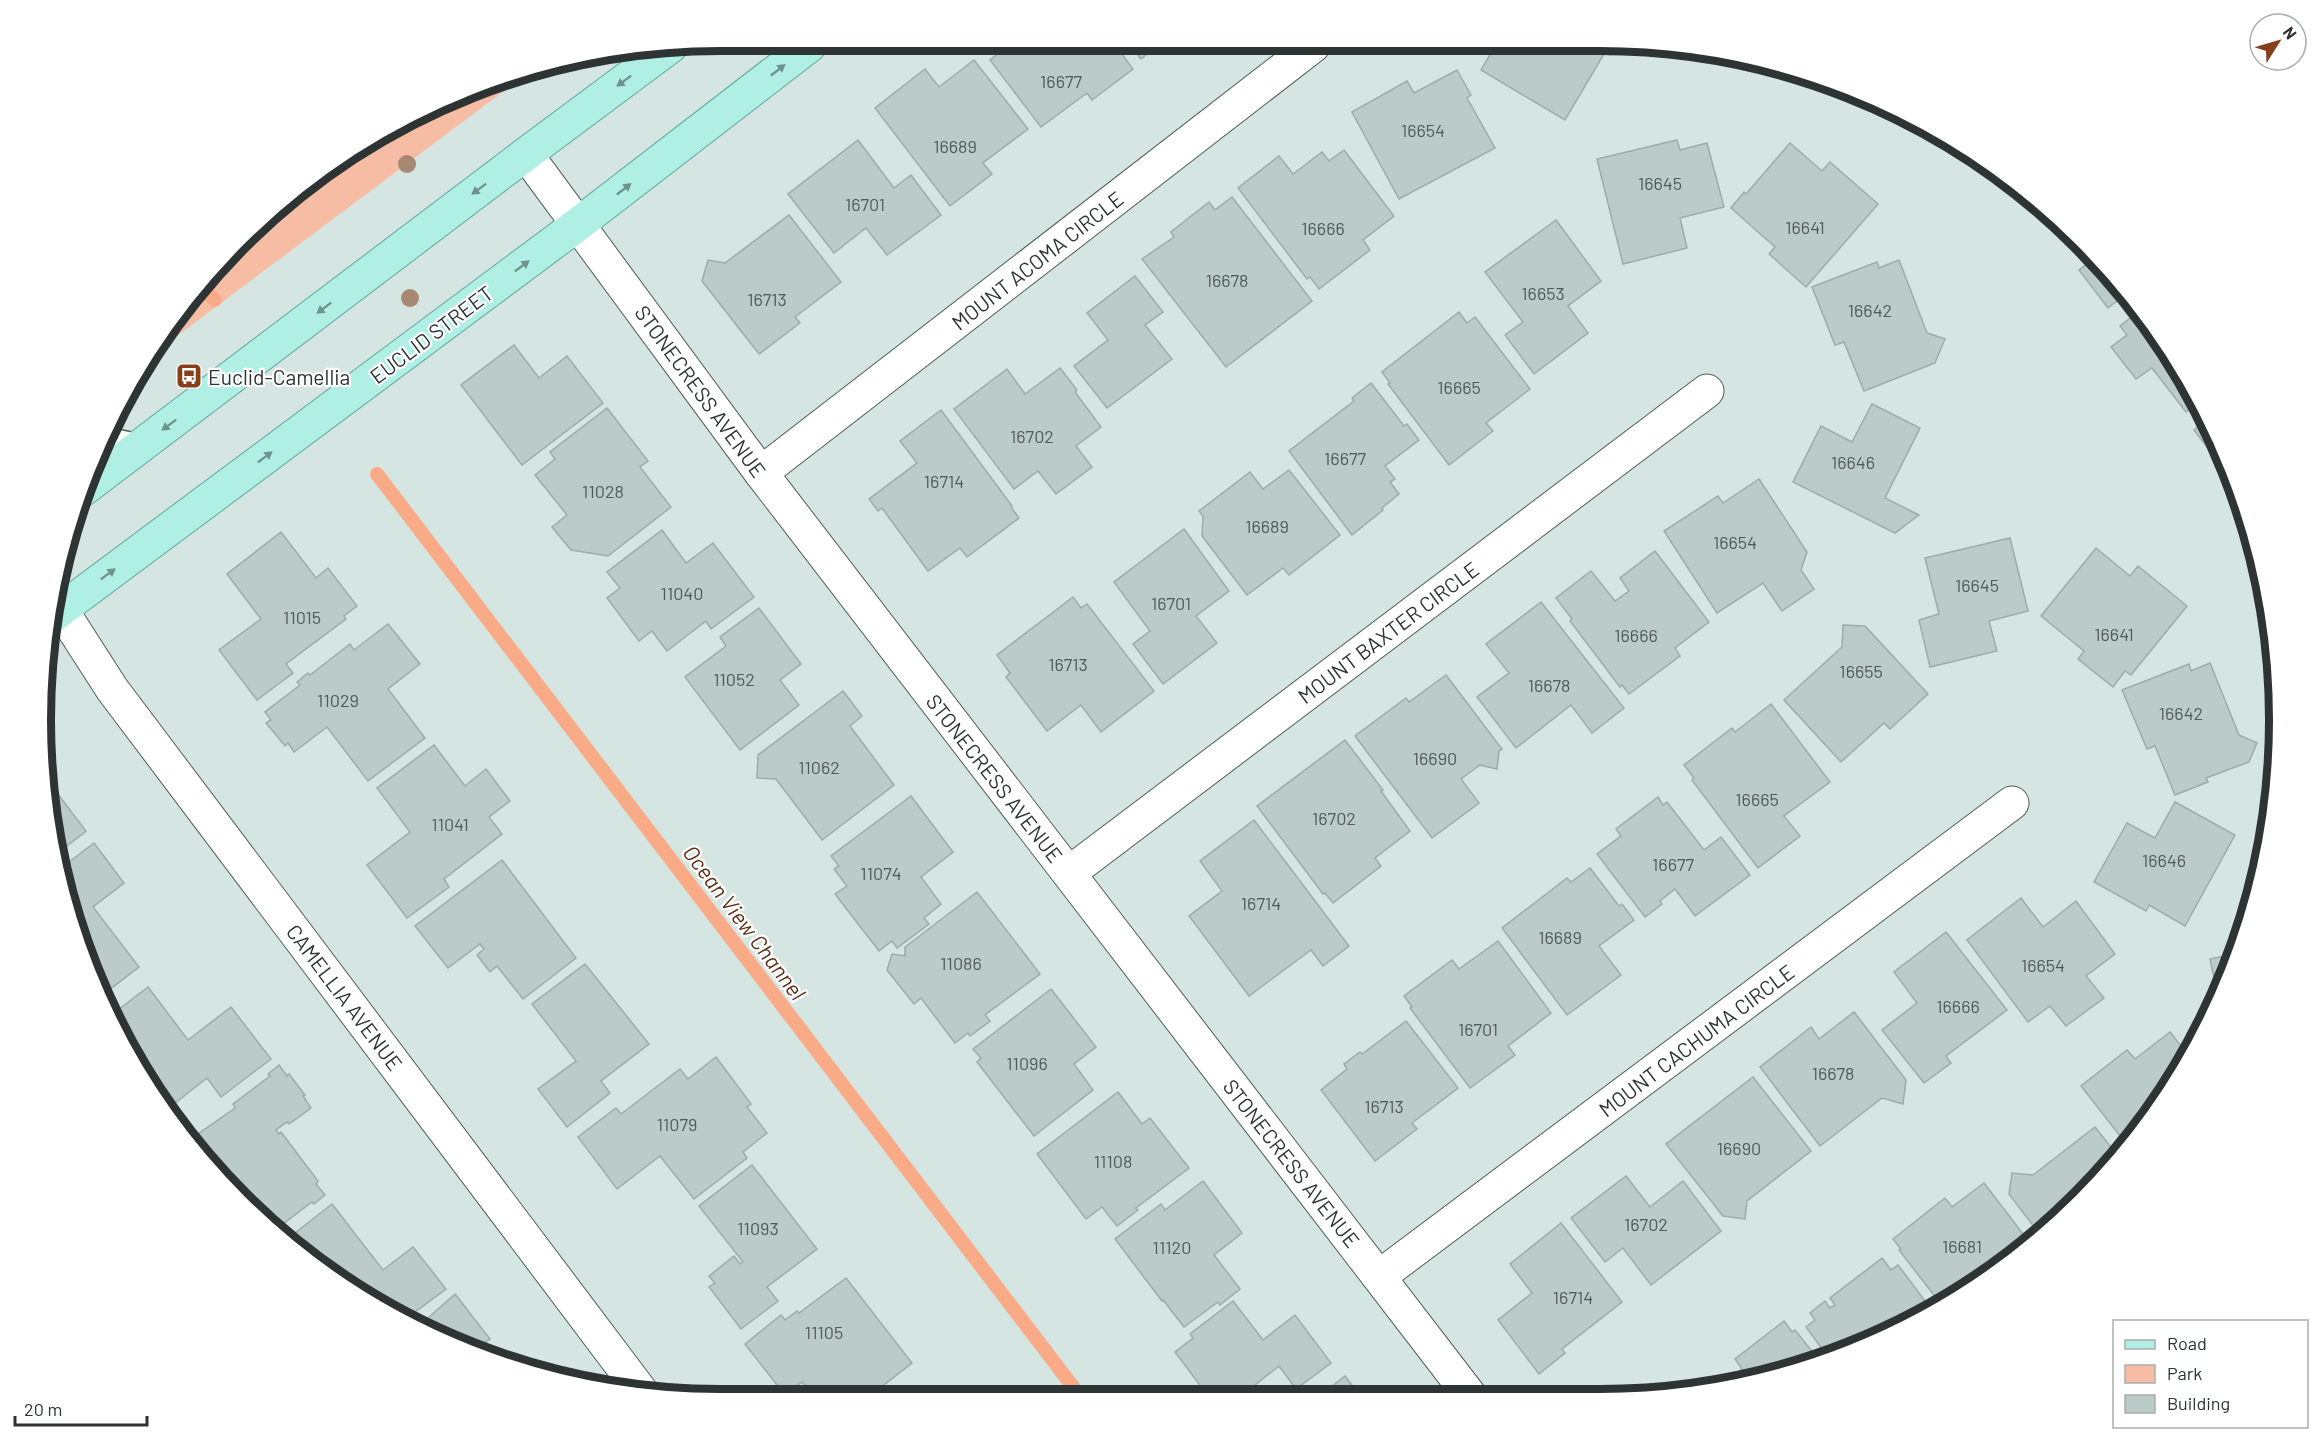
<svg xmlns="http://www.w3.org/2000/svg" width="2320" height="1440" font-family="Barlow,sans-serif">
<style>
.green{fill:#f6bda4}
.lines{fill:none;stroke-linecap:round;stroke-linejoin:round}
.stream{stroke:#f9aa86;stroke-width:14}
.building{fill:#bbccc8;stroke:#9caca8;stroke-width:1.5}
.service-casing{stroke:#505e5b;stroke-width:25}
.minor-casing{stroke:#505e5b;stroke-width:35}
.primary-casing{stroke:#61a79a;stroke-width:35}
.service{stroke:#fff;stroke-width:22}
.minor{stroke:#fff;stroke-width:33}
.primary{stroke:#b0efe3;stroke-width:33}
.tree{fill:#a78872}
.oneway{fill:#6f928b}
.labels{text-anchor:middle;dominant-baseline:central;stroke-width:4.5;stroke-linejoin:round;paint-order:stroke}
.number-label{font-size:18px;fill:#515a58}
.street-label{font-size:21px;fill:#2e3433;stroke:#fff}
.poi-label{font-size:21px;fill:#2e3433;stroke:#fff;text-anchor:start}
.water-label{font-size:22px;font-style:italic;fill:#5f2d14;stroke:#fff}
.rim{fill:none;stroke:#2e3433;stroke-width:8}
</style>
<rect width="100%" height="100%" fill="#d5e6e2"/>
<!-- green -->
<path class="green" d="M532 70 145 360 181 306 240 239 342 155 502 76Z"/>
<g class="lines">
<!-- stream -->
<g class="stream">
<path d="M199 286 215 300"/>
<path d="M377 474 1080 1396"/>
</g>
</g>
<!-- building -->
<g class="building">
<path d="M1008 46H1116L1133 69 1092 100 1087 93 1041 127 990 60Z"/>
<path d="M1131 46H1157L1141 59Z"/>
<path d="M1495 46H1615L1610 55 1605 52 1565 120 1481 70Z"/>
<path d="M974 60 1028 129 983 163 992 174 950 206 875 108 925 69 939 87Z"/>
<path d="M1457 70 1471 95 1467 98 1495 148 1399 199 1352 112 1407 81 1414 93Z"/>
<path d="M858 140 894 188 911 175 941 215 887 255 866 228 834 253 788 194Z"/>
<path d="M1677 140 1680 150 1707 143 1724 207 1680 218 1687 248 1623 264 1597 159Z"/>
<path d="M1790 143 1822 171 1830 162 1878 204 1806 287 1769 254 1775 247 1731 208 1744 192 1746 194Z"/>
<path d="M1344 150 1394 216 1363 240 1370 250 1319 289 1310 277 1307 279 1238 188 1279 156 1293 174 1322 152 1329 161Z"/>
<path d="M2012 180 2014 181 2039 204 2030 211 2008 183Z"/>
<path d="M1232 197 1312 301 1226 367 1142 259 1174 237 1171 232 1209 202 1215 210Z"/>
<path d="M789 215 841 282 795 317 800 323 759 354 702 281 708 260 725 263Z"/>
<path d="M1556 220 1601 281 1568 306 1588 333 1534 374 1505 335 1523 322 1485 272Z"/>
<path d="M2092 255 2111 272 2126 294 2108 308 2079 270 2095 258Z"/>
<path d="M1899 260 1927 333 1945 339 1935 363 1864 391 1844 342 1835 345 1812 287 1877 262 1879 268Z"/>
<path d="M1135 276 1163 312 1145 325 1172 359 1107 408 1074 366 1108 340 1087 313Z"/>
<path d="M2139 311 2189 381 2199 403 2186 412 2152 368 2136 379 2111 347 2127 335 2120 326Z"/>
<path d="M1459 312 1467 323 1475 317 1530 389 1486 423 1493 431 1449 465 1388 384 1390 383 1382 372Z"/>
<path d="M514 345 539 378 567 356 603 403 522 465 461 385Z"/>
<path d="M1060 368 1077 390 1075 392 1101 427 1076 446 1092 467 1056 494 1038 471 1014 489 954 409 1007 369 1025 394Z"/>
<path d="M1371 383 1404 426 1407 424 1419 440 1385 466 1395 479 1390 482 1399 494 1382 508 1383 510 1352 535 1289 451 1354 401 1352 398Z"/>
<path d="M1872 404 1920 428 1885 498 1919 515 1895 533 1793 482 1821 426 1852 442Z"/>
<path d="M607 408 648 461 640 467 671 507 608 556 571 550 552 527 567 515 535 475 555 459 550 452Z"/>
<path d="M941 410 1012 506 1011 507 1019 518 967 557 960 548 928 571 882 508 878 511 869 499 917 463 900 441Z"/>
<path d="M2206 420 2244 502 2245 507 2234 509 2231 478 2194 430Z"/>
<path d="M1289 470 1340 535 1289 575 1283 568 1247 595 1202 536 1203 516 1199 511 1250 472 1263 489Z"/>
<path d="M1759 479 1807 552 1801 570 1814 589 1782 611 1763 583 1717 613 1664 531 1718 496 1723 503Z"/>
<path d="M1184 529 1229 591 1196 616 1217 643 1163 684 1133 644 1150 631 1114 582Z"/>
<path d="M662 530 686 563 713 543 754 597 711 629 706 621 667 651 652 631 639 641 607 598 620 588 607 572Z"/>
<path d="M281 532 316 578 328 568 357 606 344 616 346 619 286 664 293 673 257 700 219 650 261 619 227 574Z"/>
<path d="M2010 538 2028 611 1989 621 1997 651 1930 667 1919 620 1939 614 1925 558Z"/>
<path d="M2096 548 2130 576 2138 566 2187 606 2131 675 2125 671 2113 687 2078 659 2084 651 2041 616Z"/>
<path d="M1655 551 1709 622 1675 648 1680 656 1629 694 1622 685 1620 687 1570 621 1572 619 1556 598 1591 571 1615 601 1629 591 1620 578Z"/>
<path d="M1073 597 1081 608 1087 604 1154 691 1101 732 1081 705 1047 731 1006 677 1010 673 997 655Z"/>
<path d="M1541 602 1624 708 1592 733 1571 705 1516 748 1477 697 1509 673 1486 644Z"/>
<path d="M759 608 801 664 780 680 799 705 740 750 685 677 726 646 720 637Z"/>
<path d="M388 624 420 664 388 689 425 738 368 781 327 727 294 752 288 743 285 746 266 723 271 720 265 712 300 685 297 682 308 673 310 675 350 644 354 650Z"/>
<path d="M1843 625 1865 626 1928 694 1890 729 1884 723 1841 762 1784 700 1842 647Z"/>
<path d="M2210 663 2239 735 2257 743 2249 762 2206 778 2208 782 2175 795 2155 746 2147 749 2122 690 2189 664 2191 671Z"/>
<path d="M1446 675 1502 749 1499 751 1497 769 1480 765 1461 779 1479 803 1432 838 1355 736 1406 698 1409 702Z"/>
<path d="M843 691 862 716 850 726 894 785 822 840 776 779 757 778 758 755Z"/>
<path d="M1771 704 1830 782 1784 816 1800 836 1758 868 1692 780 1694 778 1684 765 1732 728 1735 732Z"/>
<path d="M1345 740 1383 790 1381 791 1410 831 1375 858 1381 866 1333 903 1325 893 1323 894 1257 806Z"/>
<path d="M434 745 465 786 486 769 510 801 489 817 502 834 444 879 449 887 407 918 367 865 410 832 377 788Z"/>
<path d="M54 789 86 831 58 853 50 792Z"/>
<path d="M911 796 953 852 921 877 941 904 924 918 929 924 897 948 892 941 879 951 835 894 847 886 834 869 839 866 831 856Z"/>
<path d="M1658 797 1663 805 1667 802 1704 850 1721 837 1750 875 1695 916 1675 889 1660 901 1662 904 1645 917 1597 854 1621 836 1616 829Z"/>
<path d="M2175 802 2235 835 2185 926 2149 905 2146 911 2094 882 2127 823 2155 838Z"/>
<path d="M1254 820 1349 946 1323 966 1311 950 1249 996 1189 916 1222 891 1200 861Z"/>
<path d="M94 843 124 883 93 907 139 967 101 996 64 896 60 869Z"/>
<path d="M502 860 576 958 523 999 497 966 490 972 477 955 484 949 480 944 448 968 415 926Z"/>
<path d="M1590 868 1619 906 1622 904 1634 920 1599 946 1621 975 1567 1015 1502 928 1567 878 1571 882Z"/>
<path d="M977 892 1040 974 985 1015 990 1021 970 1036 968 1033 955 1043 921 998 914 1004 887 970 892 954 905 956V947Z"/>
<path d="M2021 898 2043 927 2076 901 2115 954 2086 976 2104 998 2066 1026 2050 1006 2028 1022 1967 940Z"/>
<path d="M1946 932 2007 1010 1946 1056 1951 1063 1924 1083 1882 1030 1917 1003 1894 972Z"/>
<path d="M1498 941 1551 1013 1508 1046 1515 1055 1470 1088 1410 1008 1412 1007 1404 996 1452 960 1459 969Z"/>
<path d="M2234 954 2218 997 2210 959Z"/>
<path d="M585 964 649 1044 601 1081 610 1093 567 1127 538 1089 576 1061 532 1004Z"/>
<path d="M148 987 188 1040 231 1007 271 1059 221 1097 207 1078 165 1111 155 1097 109 1017Z"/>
<path d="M1051 989 1096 1047 1074 1064 1093 1090 1034 1136 977 1062 981 1058 973 1049Z"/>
<path d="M1854 1012 1906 1080 1903 1104 1882 1098 1820 1146 1760 1067 1811 1027 1819 1039Z"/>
<path d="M1406 1021 1458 1088 1412 1123 1417 1129 1375 1161 1321 1090 1347 1069 1344 1064 1360 1052 1362 1054Z"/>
<path d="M2170 1032 2188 1055 2139 1134 2128 1146 2081 1086 2127 1050 2135 1059Z"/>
<path d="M716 1057 751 1104 747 1107 767 1133 743 1152 747 1158 694 1199 660 1156 617 1189 578 1137 616 1108 621 1114 680 1069 688 1079Z"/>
<path d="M279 1065 287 1076 289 1074 305 1095 303 1096 311 1108 289 1124 287 1122 276 1130 279 1134 281 1132 318 1181 316 1184 325 1195 314 1204 312 1202 275 1230 261 1217 239 1189 235 1192 209 1168 188 1141 235 1108 233 1104 270 1076 268 1074Z"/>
<path d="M1753 1077 1811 1151 1747 1201 1745 1219 1723 1216 1666 1144Z"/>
<path d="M1118 1092 1142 1124 1150 1118 1189 1168 1136 1208 1138 1210 1117 1226 1102 1207 1086 1219 1037 1154Z"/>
<path d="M2095 1127 2118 1156 2048 1231 2041 1236 2009 1194 2012 1173 2033 1175Z"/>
<path d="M752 1165 817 1249 767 1287 778 1301 741 1329 709 1287 715 1283 709 1276 734 1256 740 1264 743 1262 699 1206Z"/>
<path d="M1626 1176 1650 1207 1683 1181 1721 1231 1651 1285 1623 1248 1605 1262 1571 1218Z"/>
<path d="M1203 1181 1242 1233 1214 1255 1240 1289 1220 1305 1218 1302 1184 1327 1163 1300 1162 1301 1115 1239 1161 1204 1165 1210Z"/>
<path d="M1984 1183 2030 1243 1940 1303 1899 1250 1901 1249 1893 1239 1945 1198 1952 1207Z"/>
<path d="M332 1204 383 1270 413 1247 446 1289 408 1317 306 1259 286 1240Z"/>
<path d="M1561 1223 1622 1302 1562 1349 1565 1353 1539 1374 1498 1320 1532 1293 1510 1264Z"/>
<path d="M1882 1258 1891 1270 1898 1265 1931 1309 1901 1329 1828 1357 1806 1327 1815 1320 1810 1313 1825 1301 1830 1308 1835 1305 1830 1298Z"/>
<path d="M846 1278 912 1363 871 1395 802 1394 808 1389 802 1382 784 1394 745 1344 781 1315 785 1320 797 1311 799 1313Z"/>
<path d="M455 1294 490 1339 473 1351 460 1348 420 1325Z"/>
<path d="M1233 1301 1263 1340 1295 1315 1331 1363 1296 1389 1279 1366 1241 1396H1208L1175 1352 1193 1338 1190 1334Z"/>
<path d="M1784 1321 1792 1332 1795 1330 1819 1360 1776 1376 1721 1385 1742 1369 1735 1359Z"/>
<path d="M1345 1376 1361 1397H1318Z"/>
</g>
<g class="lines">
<!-- service casing -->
<g class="service-casing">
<path id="service" d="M105 438 141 446"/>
</g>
<!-- minor casing -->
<g class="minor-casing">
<g id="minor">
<path d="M526 154 761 473 1471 1397"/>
<path d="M761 473 1313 46"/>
<path d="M53 597 112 689 643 1394"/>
<path d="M1069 873 1707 391"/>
<path d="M1380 1276 2012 803"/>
</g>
</g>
<!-- primary casing -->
<g class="primary-casing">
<g id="primary">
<path d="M81 491 526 154 671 46"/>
<path d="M51 617 577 225 809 46"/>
</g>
</g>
<!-- service -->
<use href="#service" class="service"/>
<!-- minor -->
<use href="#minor" class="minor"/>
<!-- primary -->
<use href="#primary" class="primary"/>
</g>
<!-- trees -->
<g class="tree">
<circle cx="407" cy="164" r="9"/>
<circle cx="410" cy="298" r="9"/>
</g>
<!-- one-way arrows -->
<defs><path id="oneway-solid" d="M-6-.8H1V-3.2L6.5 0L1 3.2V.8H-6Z" transform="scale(1.5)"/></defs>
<g class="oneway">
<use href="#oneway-solid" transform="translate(778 70) rotate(-38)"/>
<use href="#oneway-solid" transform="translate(624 81) rotate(143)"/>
<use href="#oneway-solid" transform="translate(479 189) rotate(143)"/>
<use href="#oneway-solid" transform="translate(624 189) rotate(-38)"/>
<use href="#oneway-solid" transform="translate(522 266) rotate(-37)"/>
<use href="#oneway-solid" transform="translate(324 308) rotate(143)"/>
<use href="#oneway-solid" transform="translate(169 425) rotate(143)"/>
<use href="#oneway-solid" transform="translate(265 457) rotate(-37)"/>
<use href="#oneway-solid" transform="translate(108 574) rotate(-37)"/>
</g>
<!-- icons -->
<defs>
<g id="bus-square" transform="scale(1.35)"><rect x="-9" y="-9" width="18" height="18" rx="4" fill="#863f1b" stroke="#fff"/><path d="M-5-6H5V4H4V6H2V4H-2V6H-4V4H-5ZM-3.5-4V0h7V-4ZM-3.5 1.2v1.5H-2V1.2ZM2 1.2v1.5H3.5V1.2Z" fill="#fff"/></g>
</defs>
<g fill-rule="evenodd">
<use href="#bus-square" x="189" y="376"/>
</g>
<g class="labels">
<!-- number labels -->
<g class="number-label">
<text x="1061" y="81">16677</text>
<text x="1423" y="130">16654</text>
<text x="955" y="146">16689</text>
<text x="1660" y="183">16645</text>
<text x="865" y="204">16701</text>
<text x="1805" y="227">16641</text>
<text x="1323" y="228">16666</text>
<text x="1227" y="280">16678</text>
<text x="1543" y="293">16653</text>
<text x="767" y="299">16713</text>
<text x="1870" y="310">16642</text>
<text x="1459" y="387">16665</text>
<text x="1032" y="436">16702</text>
<text x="1345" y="458">16677</text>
<text x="1853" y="462">16646</text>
<text x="944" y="481">16714</text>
<text x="603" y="491">11028</text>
<text x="1267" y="526">16689</text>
<text x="1735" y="542">16654</text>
<text x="1977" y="585">16645</text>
<text x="682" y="593">11040</text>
<text x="1171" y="603">16701</text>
<text x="302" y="617">11015</text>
<text x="2114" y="634">16641</text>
<text x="1636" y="635">16666</text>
<text x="1068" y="664">16713</text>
<text x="1861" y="671">16655</text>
<text x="734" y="679">11052</text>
<text x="1549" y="685">16678</text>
<text x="338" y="700">11029</text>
<text x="2181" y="713">16642</text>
<text x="1435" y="758">16690</text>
<text x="819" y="767">11062</text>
<text x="1757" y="799">16665</text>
<text x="1334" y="818">16702</text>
<text x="450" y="824">11041</text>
<text x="2164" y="860">16646</text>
<text x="1673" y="864">16677</text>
<text x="881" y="873">11074</text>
<text x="1261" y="903">16714</text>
<text x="1560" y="937">16689</text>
<text x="961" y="963">11086</text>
<text x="2043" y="965">16654</text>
<text x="1958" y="1006">16666</text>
<text x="1478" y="1029">16701</text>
<text x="1027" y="1063">11096</text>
<text x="1833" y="1073">16678</text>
<text x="1384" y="1106">16713</text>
<text x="677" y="1124">11079</text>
<text x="1739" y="1148">16690</text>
<text x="1113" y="1161">11108</text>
<text x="1646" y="1224">16702</text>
<text x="758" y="1228">11093</text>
<text x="1962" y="1246">16681</text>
<text x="1172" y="1247">11120</text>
<text x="1573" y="1297">16714</text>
<text x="824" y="1332">11105</text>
</g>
<!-- street labels -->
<g class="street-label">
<text transform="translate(1037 260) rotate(-38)">MOUNT ACOMA CIRCLE</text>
<text transform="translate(431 334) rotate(-37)">EUCLID STREET</text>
<text transform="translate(701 391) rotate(54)">STONECRESS AVENUE</text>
<text transform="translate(1388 632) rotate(-37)">MOUNT BAXTER CIRCLE</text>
<text transform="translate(995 778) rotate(52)">STONECRESS AVENUE</text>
<text transform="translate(345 997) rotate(53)">CAMELLIA AVENUE</text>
<text transform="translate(1696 1040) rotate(-37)">MOUNT CACHUMA CIRCLE</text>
<text transform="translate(1292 1163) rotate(52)">STONECRESS AVENUE</text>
</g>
<!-- poi labels -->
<g class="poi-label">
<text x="208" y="376">Euclid-Camellia</text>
</g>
<!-- water labels -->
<g class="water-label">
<text transform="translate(745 922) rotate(53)">Ocean View Channel</text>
</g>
</g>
<!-- crop -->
<path d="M0 0H2320V1440H0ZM720 51H1600A669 669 0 0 1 2269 720V720A669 669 0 0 1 1600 1389H720A669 669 0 0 1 51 720V720A669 669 0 0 1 720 51Z" fill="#fff" fill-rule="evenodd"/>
<path class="rim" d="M720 51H1600A669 669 0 0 1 2269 720V720A669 669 0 0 1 1600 1389H720A669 669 0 0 1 51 720V720A669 669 0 0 1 720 51Z"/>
<!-- legend -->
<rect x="2113" y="1320" width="195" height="108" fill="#ffffff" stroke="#abaead" stroke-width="1.5"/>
<rect x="2125" y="1340" width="30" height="9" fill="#b0efe3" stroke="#abaead" stroke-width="1.5"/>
<text x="2167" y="1350" font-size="18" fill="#2e3433">Road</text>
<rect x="2125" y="1365" width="30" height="18" fill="#f6bda4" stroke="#abaead" stroke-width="1.5"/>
<text x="2167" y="1380" font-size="18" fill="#2e3433">Park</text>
<rect x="2125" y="1395" width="30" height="18" fill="#bbccc8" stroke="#abaead" stroke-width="1.5"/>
<text x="2167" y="1410" font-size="18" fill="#2e3433">Building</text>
<!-- north arrow -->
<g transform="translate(2278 42) rotate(53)"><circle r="28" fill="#ffffff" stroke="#abaead" stroke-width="1.5"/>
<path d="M0-4.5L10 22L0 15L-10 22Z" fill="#863f1b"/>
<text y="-9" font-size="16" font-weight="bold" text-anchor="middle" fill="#2e3433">N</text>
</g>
<!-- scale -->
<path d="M15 1416v9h132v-9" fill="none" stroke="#2e3433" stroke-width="3"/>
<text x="24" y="1416" font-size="18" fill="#2e3433" stroke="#ffffff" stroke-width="4.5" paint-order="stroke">20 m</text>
</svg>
